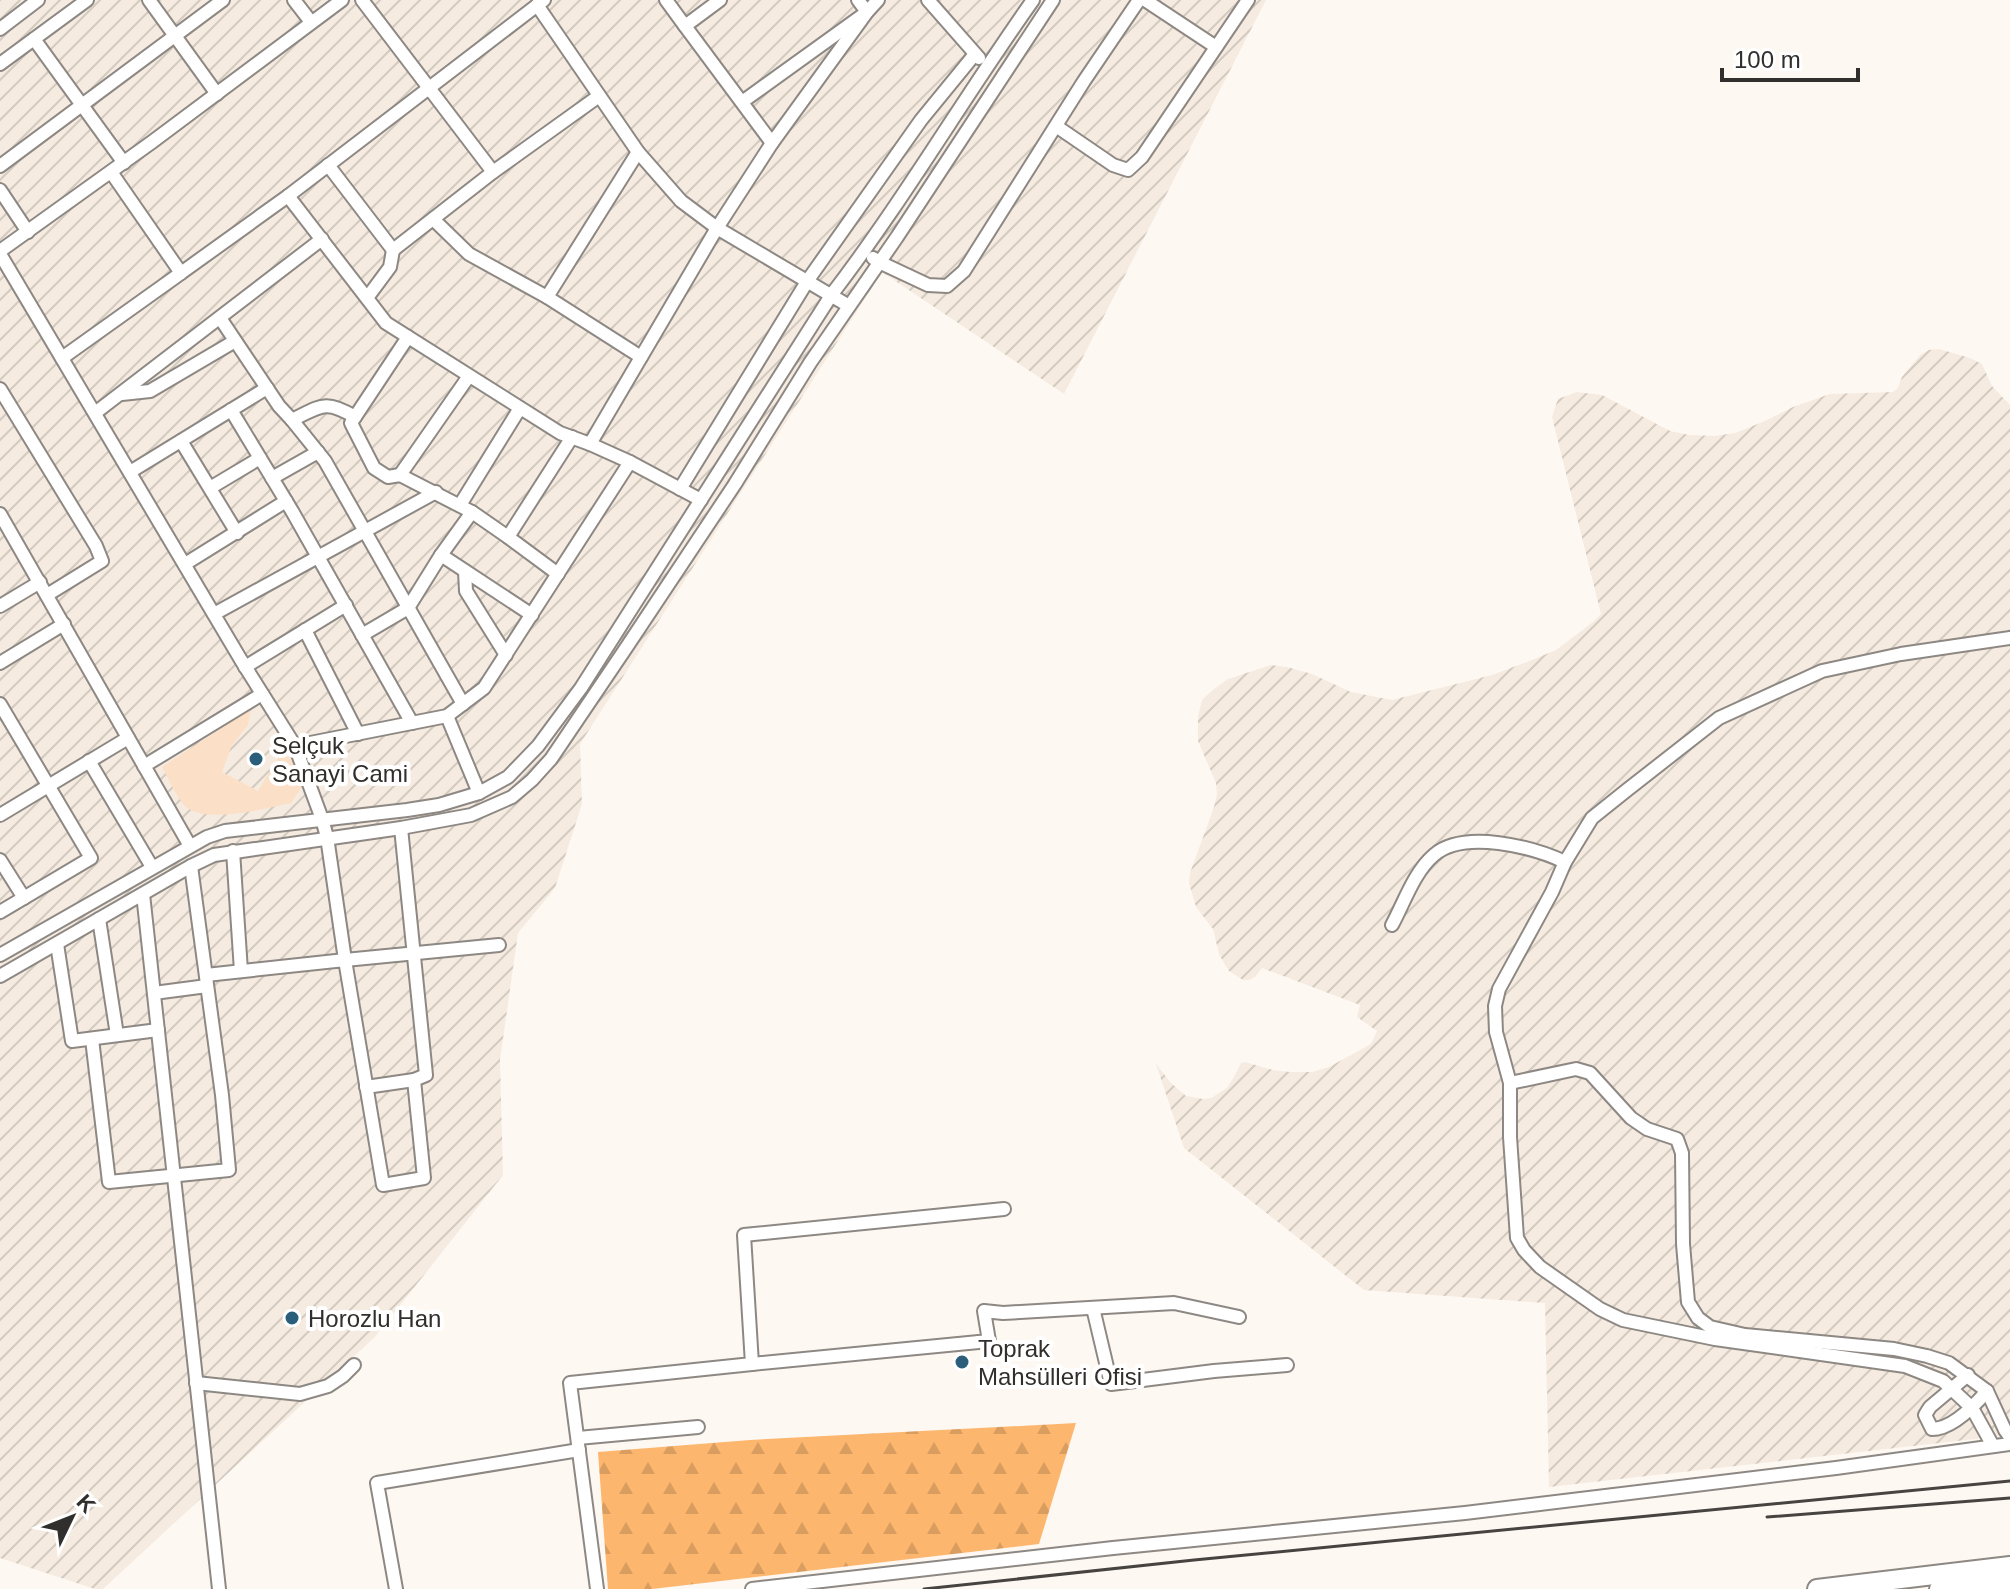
<svg xmlns="http://www.w3.org/2000/svg" width="2010" height="1589" font-family="Arial,sans-serif">
<style>
.industrial{fill:url(#industrial-furrows)}
.green{fill:#fbdfc6}
.forest{fill:url(#forest-firs)}
.lines{fill:none;stroke-linecap:round;stroke-linejoin:round}
.minor-casing{stroke:#8d8883;stroke-width:16}
.highway-casing{stroke:#8d8883;stroke-width:22}
.minor{stroke:#fff;stroke-width:12}
.highway{stroke:#fff;stroke-width:18}
.rail{stroke:#464341;stroke-width:3}
.poi-dot{fill:#2a5e7b;stroke:#fff;stroke-width:3}
.labels{text-anchor:middle;dominant-baseline:central;stroke-width:8;stroke-linejoin:round;paint-order:stroke}
.poi-label{font-size:24px;fill:#312f2d;stroke:#fff;text-anchor:start}
</style>
<defs>
<pattern id="industrial-furrows" width="10" height="10" patternUnits="userSpaceOnUse" patternTransform="scale(2)"><rect width="10" height="10" fill="#f6ebe0"/><path d="M-1 1l2-2M0 10L10 0M9 11l2-2" fill="none" stroke="#d3cac0"/></pattern>
<pattern id="forest-firs" width="22" height="20" patternUnits="userSpaceOnUse" patternTransform="scale(2)"><rect width="22" height="20" fill="#fdb66e"/><path d="M5 1l3.5 6h-7zM16 11l3.5 6h-7z" fill="#d99d60"/></pattern>
</defs>
<rect width="100%" height="100%" fill="#fef8f3"/>
<!-- industrial -->
<g class="industrial">
<path d="M0 0H1266L1064 394 882 272 580 744 582 804 555 888 518 933 500 1060 503 1175 375 1337 103 1589H95L0 1558Z"/>
<path d="M1939 349 1970 358 1982 364 1992 386 2010 405V1435L1549 1487 1545 1303 1364 1290 1184 1148 1156 1064 1171 1083 1186 1096 1203 1099 1211 1098 1227 1088 1234 1077 1241 1063 1245 1062 1273 1070 1290 1072H1312L1329 1067 1371 1044 1377 1031 1357 1017 1360 1005 1262 968 1255 977 1249 980H1243L1229 971 1224 963 1219 954 1213 929 1196 907 1189 883 1190 873 1214 807 1217 794 1216 783 1198 741V716L1202 700 1214 689 1228 679 1271 665 1287 667 1312 674 1351 692 1392 700 1492 675 1532 660 1556 650 1593 622 1601 614 1552 417 1558 399 1577 392 1602 395 1670 431 1689 435 1715 436 1735 433 1765 421 1793 407 1830 394 1893 392 1898 388 1902 377 1920 355 1929 350Z"/>
</g>
<!-- green -->
<path class="green" d="M251 709 248 725 232 745 222 772 258 791 284 748 304 784 291 803C267 808 204 825 185 806 177 798 168 778 162 767Z"/>
<!-- forest -->
<path class="forest" d="M1076 1423 1039 1544 652 1589H608L598 1452 750 1440Z"/>
<g class="lines">
<!-- minor casing -->
<g class="minor-casing">
<g id="minor">
<path d="M149 0 217 94"/>
<path d="M294 0 311 22"/>
<path d="M666 0 685 26"/>
<path d="M720 0 685 26 772 143"/>
<path d="M928 0 979 58"/>
<path d="M1145 0 1216 47"/>
<path d="M537 5 638 152 681 201 717 228 849 306"/>
<path d="M0 29 38 0"/>
<path d="M34 39 124 163"/>
<path d="M0 64 87 0"/>
<path d="M742 102 867 12 858 0"/>
<path d="M1056 126 1113 165 1128 170 1142 157 1248 0"/>
<path d="M328 165 393 250 493 172 362 0"/>
<path d="M0 166 223 0"/>
<path d="M111 172 181 273 288 196 386 323 560 433 590 444 630 462"/>
<path d="M493 172 599 96"/>
<path d="M0 190 28 232"/>
<path d="M288 196 544 0"/>
<path d="M433 219 469 254 547 297 641 357"/>
<path d="M0 251 152 142 342 0"/>
<path d="M0 254 241 660 295 746 322 819 327 837 345 960 499 945"/>
<path d="M873 258 879 262 928 285 947 286 964 271 1084 81 1139 0"/>
<path d="M547 297 638 152"/>
<path d="M367 298 390 267 393 250"/>
<path d="M220 318 279 406 292 420C321 406 325 399 355 417"/>
<path d="M62 358 181 273"/>
<path d="M469 376 400 475 472 512 508 537 558 574"/>
<path d="M0 389 96 546 102 561 47 595"/>
<path d="M122 394 150 391 235 341"/>
<path d="M231 410 292 511 412 723"/>
<path d="M95 413 322 239"/>
<path d="M292 420 325 461 463 704"/>
<path d="M181 441 237 533"/>
<path d="M590 444 717 228 772 143 867 12 878 0"/>
<path d="M130 472 267 388"/>
<path d="M400 475 388 477 374 468 351 423 408 337"/>
<path d="M272 478 318 452"/>
<path d="M210 488 260 458"/>
<path d="M680 489 808 280 921 120 975 54"/>
<path d="M460 505 520 408"/>
<path d="M0 514 190 846"/>
<path d="M508 537 572 437"/>
<path d="M441 555 532 615"/>
<path d="M185 564 286 501"/>
<path d="M465 571 466 591 506 655"/>
<path d="M0 606 40 582"/>
<path d="M214 614 436 492"/>
<path d="M305 630 358 734"/>
<path d="M362 635 408 608 441 555 472 512"/>
<path d="M0 663 64 624"/>
<path d="M245 667 346 605"/>
<path d="M0 704 91 858 0 912"/>
<path d="M447 716 479 793"/>
<path d="M295 746 447 716 484 688 630 462 701 500"/>
<path d="M89 761 152 867"/>
<path d="M144 766 262 694"/>
<path d="M0 815 128 738"/>
<path d="M233 851 241 971"/>
<path d="M0 860 24 898"/>
<path d="M143 894 219 1589"/>
<path d="M99 919 117 1035"/>
<path d="M1392 925C1404 903 1414 872 1434 855 1464 829 1533 847 1565 862"/>
<path d="M57 944 72 1041 158 1030"/>
<path d="M0 955 207 837 225 831 407 810 439 805 479 793 508 777 538 746 581 688 832 294C904 200 964 97 1033 0"/>
<path d="M206 975 345 960 383 1185 424 1178 414 1080 426 1075 401 828"/>
<path d="M0 976 191 866 214 855 401 828 471 815 512 797 532 780 551 759 628 645 735 484 810 363 897 237 1053 0"/>
<path d="M154 993 207 986"/>
<path d="M92 1039 109 1182 229 1170 222 1095 191 866"/>
<path d="M1510 1083 1576 1069 1590 1073 1631 1118 1647 1129 1677 1139 1682 1153 1683 1244 1688 1302 1698 1318 1710 1327 1745 1335 1894 1349 1927 1356 1949 1363 1987 1391 2005 1430 2010 1437"/>
<path d="M366 1087 414 1080"/>
<path d="M1093 1308 1111 1384 1214 1371 1287 1365"/>
<path d="M752 1364 989 1341 984 1311 1003 1313 1174 1303 1239 1317"/>
<path d="M1968 1375 1930 1407 1925 1415 1932 1429C1952 1429 1975 1405 1987 1391"/>
<path d="M196 1383 300 1394 328 1386 343 1376 354 1365"/>
<path d="M578 1438 698 1427"/>
<path d="M1993 1446 1972 1408 1943 1381 1905 1366 1715 1339 1623 1320 1600 1309 1540 1267 1524 1250 1517 1238 1510 1137V1083L1496 1032 1495 1006 1499 989 1552 892 1565 862 1592 818 1627 790 1719 718 1822 671 1901 654 2010 638"/>
<path d="M396 1589 377 1483 579 1450"/>
<path d="M597 1589 570 1383 752 1364 744 1235 1004 1209"/>
<path d="M752 1589 1113 1548 1465 1513 1836 1468 2010 1444"/>
</g>
</g>
<!-- highway casing -->
<g class="highway-casing">
<g id="highway">
<path d="M1817 1589 2010 1566"/>
<path d="M1939 1589 2010 1583"/>
</g>
</g>
<!-- minor -->
<use href="#minor" class="minor"/>
<!-- highway -->
<use href="#highway" class="highway"/>
<!-- rail -->
<g class="rail">
<path d="M1767 1517 2010 1498"/>
<path d="M924 1589 1194 1560 2010 1481"/>
</g>
</g>
<!-- markers -->
<g class="poi-dot">
<circle cx="256" cy="759" r="8"/>
<circle cx="292" cy="1318" r="8"/>
<circle cx="962" cy="1362" r="8"/>
</g>
<g class="labels">
<!-- poi labels -->
<g class="poi-label">
<text x="272" y="745">Selçuk<tspan x="272" dy="28">Sanayi Cami</tspan></text>
<text x="308" y="1318">Horozlu Han</text>
<text x="978" y="1348">Toprak<tspan x="978" dy="28">Mahsülleri Ofisi</tspan></text>
</g>
</g>
<!-- north arrow -->
<g transform="translate(72 1517) rotate(47)" stroke="#ffffff" stroke-width="6" paint-order="stroke">
<path d="M0-6L14 30L0 20L-14 30Z" fill="#312f2d"/>
<text y="-12" font-size="22" font-weight="bold" text-anchor="middle" fill="#312f2d">K</text>
</g>
<!-- scale -->
<path d="M1722 68v12h136v-12" fill="none" stroke="#312f2d" stroke-width="4"/>
<text x="1734" y="68" font-size="24" fill="#312f2d" stroke="#ffffff" stroke-width="6" paint-order="stroke">100 m</text>
</svg>
